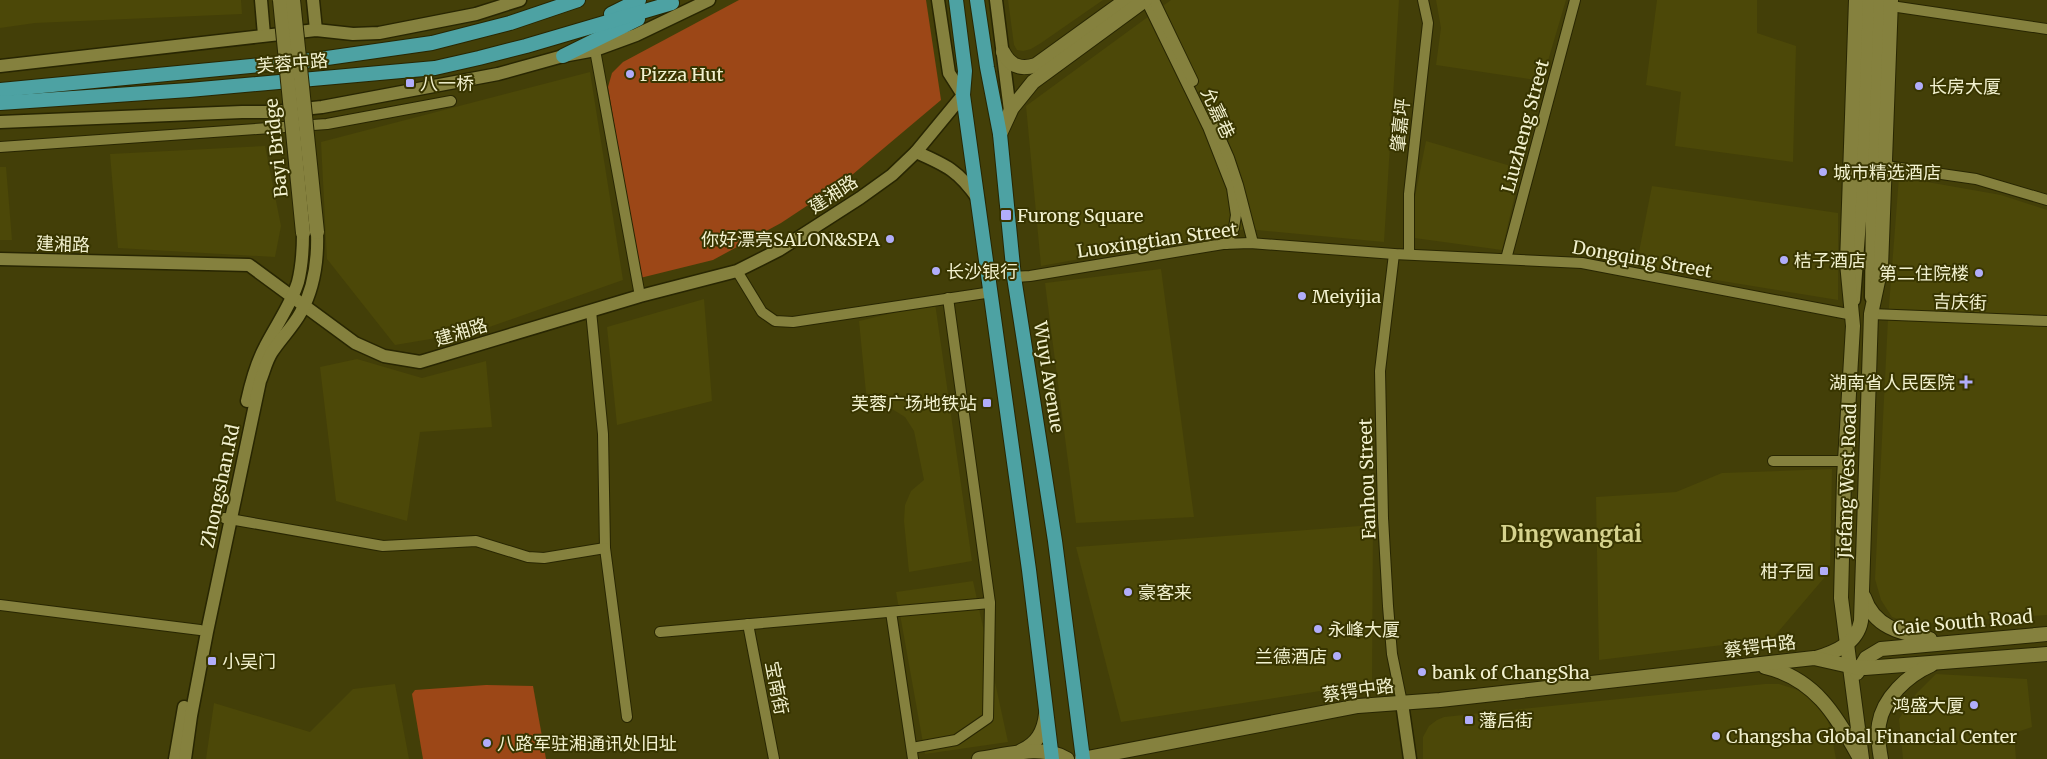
<svg xmlns="http://www.w3.org/2000/svg" width="2047" height="759" font-family="Merriweather,'Noto Sans SC',serif">
<style>
.built{fill:#4c4808}
.green{fill:#9c4717}
.lines{fill:none;stroke-linecap:round;stroke-linejoin:round}
.minor-casing{stroke:#282602;stroke-width:12}
.tertiary-casing{stroke:#282602;stroke-width:15}
.secondary-casing{stroke:#282602;stroke-width:16}
.primary-casing{stroke:#282602;stroke-width:16}
.minor{stroke:#85813e;stroke-width:10}
.tertiary{stroke:#85813e;stroke-width:12}
.secondary{stroke:#85813e;stroke-width:14}
.primary{stroke:#4da2a3;stroke-width:14}
.secondary-bridge-casing{stroke:#282602;stroke-width:16;stroke-linecap:butt}
.secondary-bridge{stroke:#85813e;stroke-width:14}
.poi-dot{fill:#b1adfa;stroke:#383500;stroke-width:2}
.labels{text-anchor:middle;dominant-baseline:central;stroke-width:4;stroke-linejoin:round;paint-order:stroke}
.street-label{font-size:18px;fill:#f2f1cf;stroke:#383500}
.poi-label{font-size:18px;fill:#f2f1cf;stroke:#383500;text-anchor:start}
.district-label{font-size:22px;font-weight:bold;fill:#d5d28d;stroke:#383500}
</style>
<rect width="100%" height="100%" fill="#433f08"/>
<!-- built -->
<g class="built">
<path d="M0 0H241L242 14 35 23 0 28Z"/>
<path d="M1008 0H1103L1041 43 1031 49 1023 51 1017 50 1014 45Z"/>
<path d="M1171 0H1399L1384 242 1246 229 1041 266 1026 106Z"/>
<path d="M1436 0H1566L1542 81 1436 65 1441 28Z"/>
<path d="M1657 0H1757V33L1796 46 1793 162 1675 146 1681 92 1646 85Z"/>
<path d="M590 72 623 280 478 331 395 345 327 259 321 142Z"/>
<path d="M1426 141 1521 169 1502 250 1407 237Z"/>
<path d="M265 146 281 226 275 257 118 248 110 154Z"/>
<path d="M0 167H6L12 240H0Z"/>
<path d="M1899 177 2001 195 2047 210V615L1913 624 1892 617 1881 600 1875 579 1888 319Z"/>
<path d="M1652 186 1838 213V300L1636 267Z"/>
<path d="M1161 269 1194 517 1076 523 1045 283Z"/>
<path d="M704 299 712 401 617 425 607 327Z"/>
<path d="M935 303 972 561 909 572 904 521 905 505 911 491 924 480 914 431 905 417 866 393 859 321Z"/>
<path d="M357 359 422 378 486 361 492 427 420 432 407 521 336 501 320 367Z"/>
<path d="M1832 469 1830 571 1772 639 1599 660 1596 497 1676 492 1722 473Z"/>
<path d="M1373 525 1372 683 1121 722 1076 547Z"/>
<path d="M973 581 1008 742 925 754 896 592Z"/>
<path d="M1936 674 2027 679 2032 727 2014 733 2016 759H1903L1899 719 1916 694Z"/>
<path d="M395 684 409 759H206L214 703 310 732 353 689Z"/>
<path d="M1765 684H1779L1795 689 1807 695 1816 704 1825 715 1830 727 1836 759H1423V737L1429 726 1437 720 1444 717Z"/>
</g>
<!-- green -->
<g class="green">
<path d="M739 0H926L941 100 846 180 781 223 713 260 640 278 608 87 612 73 623 62Z"/>
<path d="M486 685 533 686 546 759H423L412 694 415 690Z"/>
</g>
<g class="lines">
<!-- minor casing -->
<g class="minor-casing">
<g id="minor">
<path d="M1146 0 1208 127 1232 188 1236 215 1234 228 1226 244"/>
<path d="M1154 0 1193 81"/>
<path d="M1891 6 2047 29"/>
<path d="M595 50 640 296"/>
<path d="M1214 124 1229 158 1238 185 1253 243"/>
<path d="M0 147 327 124 451 101"/>
<path d="M1886 166 1976 179 2047 200"/>
<path d="M1394 254 1380 371 1383 518 1388 606 1392 654 1402 703"/>
<path d="M1409 254V194L1428 23 1423 0"/>
<path d="M1506 259 1575 0"/>
<path d="M737 271 762 312 775 321 793 322 992 292"/>
<path d="M1014 277 1030 276 1223 244 1250 243 1394 254 1582 263 1853 315"/>
<path d="M591 311 603 434 605 548 627 717"/>
<path d="M1871 314 2047 321"/>
<path d="M1773 461H1846"/>
<path d="M224 518 383 546 476 541 528 557 544 558 605 548"/>
<path d="M0 605 200 630"/>
<path d="M891 612 913 759"/>
<path d="M748 624 774 759"/>
<path d="M660 632 990 603"/>
<path d="M912 748 956 740 988 718 990 603 948 298"/>
</g>
</g>
<!-- tertiary casing -->
<g class="tertiary-casing">
<g id="tertiary">
<path d="M261 0 264 35"/>
<path d="M313 0 316 30"/>
<path d="M938 0 949 73 963 95 916 152C946 165 959 171 978 199"/>
<path d="M996 0 1010 111"/>
<path d="M0 66 316 30 353 34 379 33 476 14 520 0"/>
<path d="M0 122 242 112H274L322 107 498 74 563 56 595 50 636 35 709 0"/>
<path d="M0 259 249 265 355 343 384 356 420 362 640 296 737 271 779 250 860 198 892 175 916 152"/>
<path d="M1871 297 1872 209 1879 0"/>
<path d="M1854 300 1861 208 1868 0"/>
<path d="M247 401C251 383 256 364 265 347 276 325 291 305 298 282 302 266 303 249 303 233"/>
<path d="M1402 703 1410 759"/>
<path d="M175 759 184 707"/>
<path d="M185 759 191 716 207 632 260 381C264 372 266 361 272 352 281 338 293 327 301 312 314 288 318 259 317 232"/>
</g>
</g>
<!-- secondary casing -->
<g class="secondary-casing">
<g id="secondary">
<path d="M1856 0 1847 263 1853 326 1844 478 1841 598 1862 759"/>
<path d="M1003 52C1010 66 1021 70 1036 65L1126 0"/>
<path d="M1000 134 1012 108 1033 82 1145 0"/>
<path d="M1864 597C1874 628 1902 633 1930 639"/>
<path d="M1816 658C1836 652 1857 643 1861 621L1871 314 1881 267 1891 0"/>
<path d="M1765 667C1814 678 1836 715 1858 755"/>
<path d="M1857 673 1866 658 1881 649 2047 634"/>
<path d="M1021 751C1037 744 1044 732 1046 714"/>
<path d="M979 759C1007 755 1042 744 1067 759"/>
<path d="M1082 759 1358 706 1440 700 1814 658 1854 667 1865 668 2047 654"/>
<path d="M1881 759C1879 748 1877 736 1879 724 1883 698 1908 675 1931 665"/>
</g>
</g>
<!-- primary casing -->
<g class="primary-casing">
<g id="primary">
<path d="M956 0 965 71 963 95 1029 570 1052 759"/>
<path d="M977 0 987 67 1000 134 1014 277 1055 541 1083 759"/>
<path d="M611 14 639 0"/>
<path d="M563 56 638 19"/>
<path d="M0 90 313 60 432 43 510 23 578 0"/>
<path d="M0 103 189 90 435 68 479 58 526 46 672 3"/>
</g>
</g>
<!-- minor -->
<use href="#minor" class="minor"/>
<!-- tertiary -->
<use href="#tertiary" class="tertiary"/>
<!-- secondary -->
<use href="#secondary" class="secondary"/>
<!-- primary -->
<use href="#primary" class="primary"/>
<!-- secondary-bridge casing -->
<g class="secondary-bridge-casing">
<g id="secondary-bridge">
<path d="M280 0 303 233"/>
<path d="M293 0 317 232"/>
</g>
</g>
<!-- secondary-bridge -->
<use href="#secondary-bridge" class="secondary-bridge"/>
</g>
<!-- markers -->
<g class="poi-dot">
<circle cx="630" cy="74" r="5"/>
<rect x="405" y="78" width="10" height="10" rx="2.5"/>
<circle cx="1919" cy="86" r="5"/>
<circle cx="1823" cy="172" r="5"/>
<rect x="1000" y="209" width="12" height="12" rx="2.5"/>
<circle cx="890" cy="239" r="5"/>
<circle cx="1784" cy="260" r="5"/>
<circle cx="936" cy="271" r="5"/>
<circle cx="1979" cy="273" r="5"/>
<circle cx="1302" cy="296" r="5"/>
<path d="M1963.5 374.5h5v5h5v5h-5v5h-5v-5h-5v-5h5z"/>
<rect x="982" y="398" width="10" height="10" rx="2.5"/>
<rect x="1819" y="566" width="10" height="10" rx="2.5"/>
<circle cx="1128" cy="592" r="5"/>
<circle cx="1318" cy="629" r="5"/>
<circle cx="1337" cy="656" r="5"/>
<rect x="207" y="656" width="10" height="10" rx="2.5"/>
<circle cx="1422" cy="672" r="5"/>
<circle cx="1974" cy="705" r="5"/>
<rect x="1464" y="715" width="10" height="10" rx="2.5"/>
<circle cx="1716" cy="736" r="5"/>
<circle cx="487" cy="743" r="5"/>
</g>
<g class="labels">
<!-- street labels -->
<g class="street-label">
<text transform="translate(292 63) rotate(-5)">芙蓉中路</text>
<text transform="translate(1218 113) rotate(65)">允嘉巷</text>
<text transform="translate(1400 125) rotate(-84)">肇嘉坪</text>
<text transform="translate(1525 126) rotate(-75)">Liuzheng Street</text>
<text transform="translate(276 148) rotate(-96)">Bayi Bridge</text>
<text transform="translate(833 194) rotate(-33)">建湘路</text>
<text transform="translate(1157 240) rotate(-8)">Luoxingtian Street</text>
<text transform="translate(63 244) rotate(2)">建湘路</text>
<text transform="translate(1642 259) rotate(10)">Dongqing Street</text>
<text transform="translate(1960 302) rotate(2)">吉庆街</text>
<text transform="translate(461 332) rotate(-17)">建湘路</text>
<text transform="translate(1049 377) rotate(81)">Wuyi Avenue</text>
<text transform="translate(1367 479) rotate(-92)">Fanhou Street</text>
<text transform="translate(1847 481) rotate(-88)">Jiefang West Road</text>
<text transform="translate(220 486) rotate(-78)">Zhongshan.Rd</text>
<text transform="translate(1963 622) rotate(-5)">Caie South Road</text>
<text transform="translate(1760 646) rotate(-7)">蔡锷中路</text>
<text transform="translate(777 688) rotate(79)">宝南街</text>
<text transform="translate(1358 690) rotate(-8)">蔡锷中路</text>
</g>
<!-- poi labels -->
<g class="poi-label">
<text x="640" y="74">Pizza Hut</text>
<text x="420" y="83">八一桥</text>
<text x="1929" y="86">长房大厦</text>
<text x="1833" y="172">城市精选酒店</text>
<text x="1017" y="215">Furong Square</text>
<text x="880" y="239" text-anchor="end">你好漂亮SALON&amp;SPA</text>
<text x="1794" y="260">桔子酒店</text>
<text x="946" y="271">长沙银行</text>
<text x="1969" y="273" text-anchor="end">第二住院楼</text>
<text x="1312" y="296">Meiyijia</text>
<text x="1955" y="382" text-anchor="end">湖南省人民医院</text>
<text x="977" y="403" text-anchor="end">芙蓉广场地铁站</text>
<text x="1814" y="571" text-anchor="end">柑子园</text>
<text x="1138" y="592">豪客来</text>
<text x="1328" y="629">永峰大厦</text>
<text x="1327" y="656" text-anchor="end">兰德酒店</text>
<text x="222" y="661">小吴门</text>
<text x="1432" y="672">bank of ChangSha</text>
<text x="1964" y="705" text-anchor="end">鸿盛大厦</text>
<text x="1479" y="720">藩后街</text>
<text x="1726" y="736">Changsha Global Financial Center</text>
<text x="497" y="743">八路军驻湘通讯处旧址</text>
</g>
<!-- district labels -->
<g class="district-label">
<text x="1571" y="534">Dingwangtai</text>
</g>
</g>
</svg>
